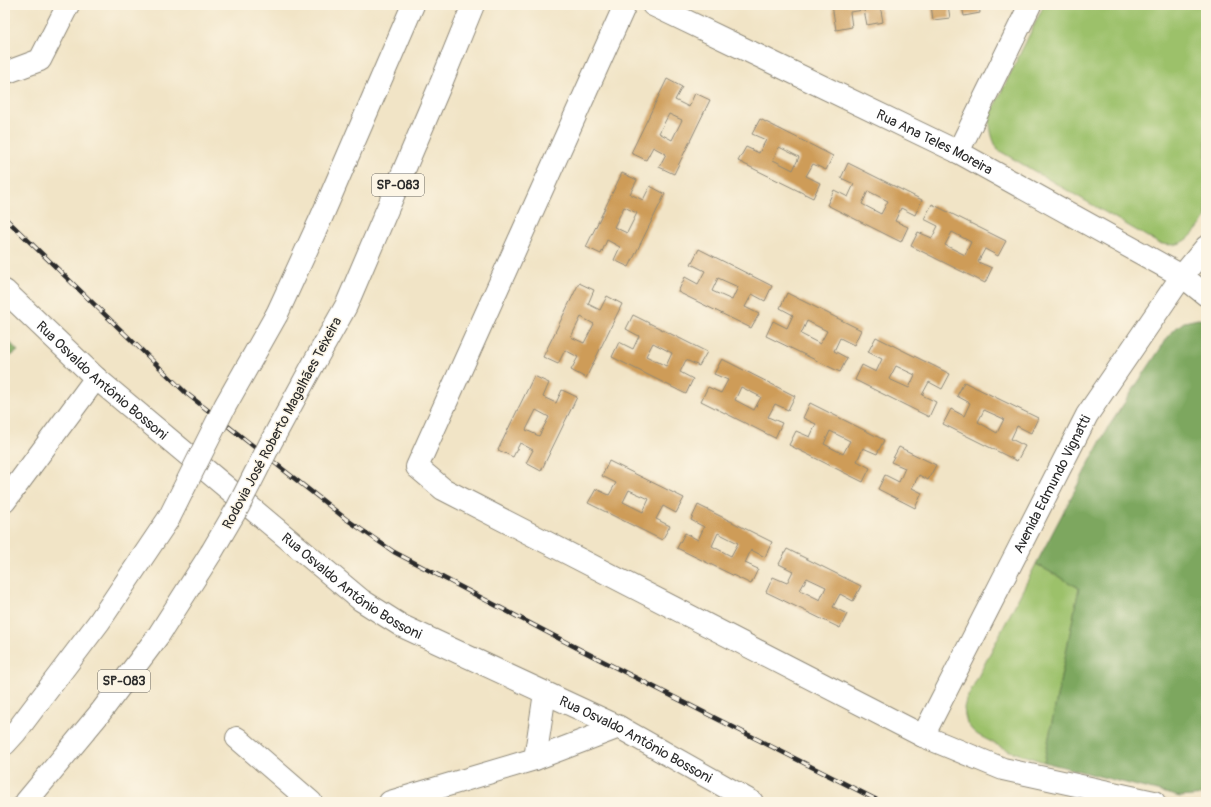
<svg xmlns="http://www.w3.org/2000/svg" width="1211" height="807" font-family="Pangolin,sans-serif">
<style>
.green{fill:#9cc16b;stroke:#64764b}
.forest{fill:#7da75f;stroke:#546945}
.building{fill:#ce9c58;fill-rule:evenodd}
.lines{fill:none;stroke-linecap:round;stroke-linejoin:round}
.minor-casing{stroke:#8e8878;stroke-width:24}
.highway-casing{stroke:#8e8878;stroke-width:24}
.minor{stroke:#fff;stroke-width:22}
.highway{stroke:#fff;stroke-width:22}
.rail-casing{stroke:#2b2b2b;stroke-width:4.5}
.rail{stroke:#fcf5e5;stroke-width:3;stroke-dasharray:9;stroke-linecap:butt}
.highway-bridge-casing{stroke:#8e8878;stroke-width:24;stroke-linecap:butt}
.highway-bridge{stroke:#fff;stroke-width:22}
.labels{text-anchor:middle;dominant-baseline:central;stroke-width:3;stroke-linejoin:round;paint-order:stroke}
.shield{fill:#fcf5e5;stroke:#6a6863;stroke-width:1}
.shield-label{font-size:13px;font-weight:bold;fill:#2b2b2b}
.street-label{font-size:14px;fill:#2b2b2b;stroke:#fcf5e5}
</style>
<rect width="100%" height="100%" fill="#fcf5e5"/>
<filter id="ink" filterUnits="userSpaceOnUse"><feTurbulence type="fractalNoise" baseFrequency=".025" numOctaves="2"/><feDisplacementMap in="SourceGraphic" scale="8" xChannelSelector="R" yChannelSelector="G"/><feConvolveMatrix kernelMatrix="1 2 1 2 8 2 1 2 1" color-interpolation-filters="sRGB"/></filter>
<filter id="wash" filterUnits="userSpaceOnUse"><feTurbulence type="fractalNoise" baseFrequency=".012" numOctaves="4" result="noise"/><feDisplacementMap in="SourceGraphic" scale="16" xChannelSelector="R" yChannelSelector="G"/><feGaussianBlur stdDeviation="0.9" result="paint"/><feColorMatrix in="noise" values="0 0 0 0 0 0 0 0 0 0 0 0 0 0 0 0 0 1.4 0 .05"/><feComposite in="paint" operator="in"/></filter>
<g filter="url(#wash)">
<rect width="100%" height="100%" fill="#f1e4c6"/>
<!-- green -->
<g class="green">
<path d="M1044 5H1206V218C1192 236 1184 250 1158 243L998 150C992 139 989 128 990 115Z"/>
<path d="M1036 564 1079 588 1044 762 1007 750 978 735 972 730 967 723 965 715 964 708 966 700Z"/>
</g>
<!-- forest -->
<g class="forest">
<path d="M1198 319 1206 320V795L1180 797 1044 762 1079 588 1036 564 1107 429 1172 331 1184 322Z"/>
<path d="M5 337 18 351 5 360Z"/>
</g>
<g id="blocks">
<!-- building -->
<g class="building">
<path d="M832 5H880L883 22 867 25 864 10 850 12 852 27 836 30Z"/>
<path d="M931 5H948L950 18 933 20Z"/>
<path d="M962 5H979L980 13 964 16Z"/>
<path d="M667 79 682 87 675 100 689 107 695 93 710 100 674 174 659 167 666 154 653 147 646 160 631 153ZM669 114 682 120 672 140 659 133Z"/>
<path d="M760 119 833 156 826 170 813 164 806 176 820 183 813 198 738 161 746 147 759 153 766 140 752 134ZM779 147 799 157 793 170 773 160Z"/>
<path d="M848 163 922 200 915 215 901 208 895 221 908 227 901 242 827 205 834 190 848 197 854 184 841 178ZM868 191 888 201 881 214 862 204Z"/>
<path d="M622 173 637 180 630 194 643 200 650 186 665 194 629 267 614 260 620 247 607 240 601 254 586 247ZM624 207 637 213 627 233 614 227Z"/>
<path d="M932 204 1006 241 998 256 985 249 978 262 992 268 985 283 911 246 918 232 932 238 938 226 924 219ZM952 232 971 242 965 255 945 245Z"/>
<path d="M699 249 772 286 765 301 752 294 745 307 759 314 751 328 678 292 685 277 698 284 705 271 691 264ZM718 278 738 287 732 300 712 291Z"/>
<path d="M579 283 594 290 588 304 600 310 607 296 622 304 586 378 571 370 578 357 565 350 558 364 543 357ZM581 317 594 324 584 343 571 337Z"/>
<path d="M787 293 861 330 854 345 840 338 834 351 847 358 840 372 766 336 773 321 787 328 793 315 780 308ZM807 321 827 331 820 344 801 334Z"/>
<path d="M633 315 707 352 699 366 686 360 680 372 693 379 686 394 612 357 619 342 633 349 639 336 626 329ZM653 343 672 353 666 366 646 356Z"/>
<path d="M876 337 950 374 942 389 929 382 922 395 936 402 929 417 855 380 862 365 876 372 882 359 868 352ZM896 366 915 375 909 388 889 379Z"/>
<path d="M722 359 795 396 788 410 775 404 768 417 782 423 775 438 701 401 708 387 721 393 728 380 714 374ZM741 387 761 397 754 410 735 400Z"/>
<path d="M534 376 549 383 543 397 556 403 562 390 577 397 541 471 526 463 533 450 520 443 513 457 498 450ZM536 410 549 417 539 436 526 430Z"/>
<path d="M964 382 1038 418 1031 433 1017 426 1011 439 1025 446 1017 461 943 424 951 409 964 416 970 403 957 396ZM984 410 1004 419 997 433 978 422Z"/>
<path d="M810 403 884 440 877 454 863 448 857 461 870 468 863 482 789 445 796 431 810 437 816 424 803 418ZM830 431 850 441 843 454 824 444Z"/>
<path d="M899 447 936 465 928 480 919 475 912 488 922 493 915 508 878 489 885 475 899 482 905 468 891 462Z"/>
<path d="M609 461 684 498 676 513 663 506 656 519 670 526 662 540 588 503 596 489 609 495 616 483 602 476ZM629 490 649 499 643 512 623 502Z"/>
<path d="M698 505 772 542 765 557 751 550 745 563 758 569 751 584 677 548 685 533 698 540 704 527 691 520ZM718 533 738 543 731 556 712 546Z"/>
<path d="M787 549 861 586 853 601 840 594 833 607 847 614 840 628 766 592 773 577 787 583 793 571 779 564ZM807 578 826 587 820 600 800 590Z"/>
</g>
</g>
</g>
<g filter="url(#ink)">
<use href="#blocks" fill-opacity="0" stroke="#8e8878" stroke-width="1"/>
<g class="lines">
<!-- minor casing -->
<g class="minor-casing">
<g id="minor">
<path d="M625 5 417 467 443 489 923 736 1003 769 1154 802"/>
<path id="s1" d="M653 5 958 152 1182 276 1206 295"/>
<path d="M5 73 40 60 68 5"/>
<path d="M958 152 1030 5"/>
<path id="s2" d="M5 291 96 378 361 600 402 626 619 727 752 802"/>
<path d="M5 501 96 378"/>
<path id="s3" d="M923 736 1087 415 1182 276 1206 247"/>
<path d="M237 738 311 802"/>
<path d="M535 759 545 693"/>
<path d="M390 802 535 759 619 727"/>
</g>
</g>
<!-- highway casing -->
<g class="highway-casing">
<g id="highway">
<path d="M277 314 322 216 413 5"/>
<path d="M315 361 346 306 442 81 473 5"/>
<path d="M5 744 15 733 99 622 169 518"/>
<path d="M26 802 100 713 158 636 211 553"/>
</g>
</g>
<!-- minor -->
<use href="#minor" class="minor"/>
<!-- highway -->
<use href="#highway" class="highway"/>
<!-- rail casing -->
<g class="rail-casing">
<path id="rail" d="M5 218 186 393 346 519 394 552 581 650 881 802"/>
</g>
<!-- rail -->
<use href="#rail" class="rail"/>
<!-- highway-bridge casing -->
<g class="highway-bridge-casing">
<g id="highway-bridge">
<path d="M169 518 225 406 277 314"/>
<path d="M211 553 238 507 271 442 315 361"/>
</g>
</g>
<!-- highway-bridge -->
<use href="#highway-bridge" class="highway-bridge"/>
</g>
</g>
<g class="labels">
<!-- shield labels -->
<g class="shield">
<rect x="372" y="174" width="52" height="22" rx="3"/>
<rect x="98" y="670" width="52" height="22" rx="3"/>
</g>
<g class="shield-label">
<text x="398" y="185">SP-083</text>
<text x="124" y="681">SP-083</text>
</g>
<!-- street labels -->
<g class="street-label">
<text stroke="none"><textPath href="#s1" startOffset="313">Rua Ana Teles Moreira</textPath></text>
<text stroke="none"><textPath href="#s2" startOffset="132">Rua Osvaldo Antônio Bossoni</textPath></text>
<text transform="translate(282 423) rotate(-62)">Rodovia José Roberto Magalhães Teixeira</text>
<text stroke="none"><textPath href="#s3" startOffset="283">Avenida Edmundo Vignatti</textPath></text>
<text stroke="none"><textPath href="#s2" startOffset="456">Rua Osvaldo Antônio Bossoni</textPath></text>
<text stroke="none"><textPath href="#s2" startOffset="780">Rua Osvaldo Antônio Bossoni</textPath></text>
</g>
</g>
<!-- margin -->
<rect width="1211" height="807" fill="none" stroke="#fcf5e5" stroke-width="20"/>
</svg>
